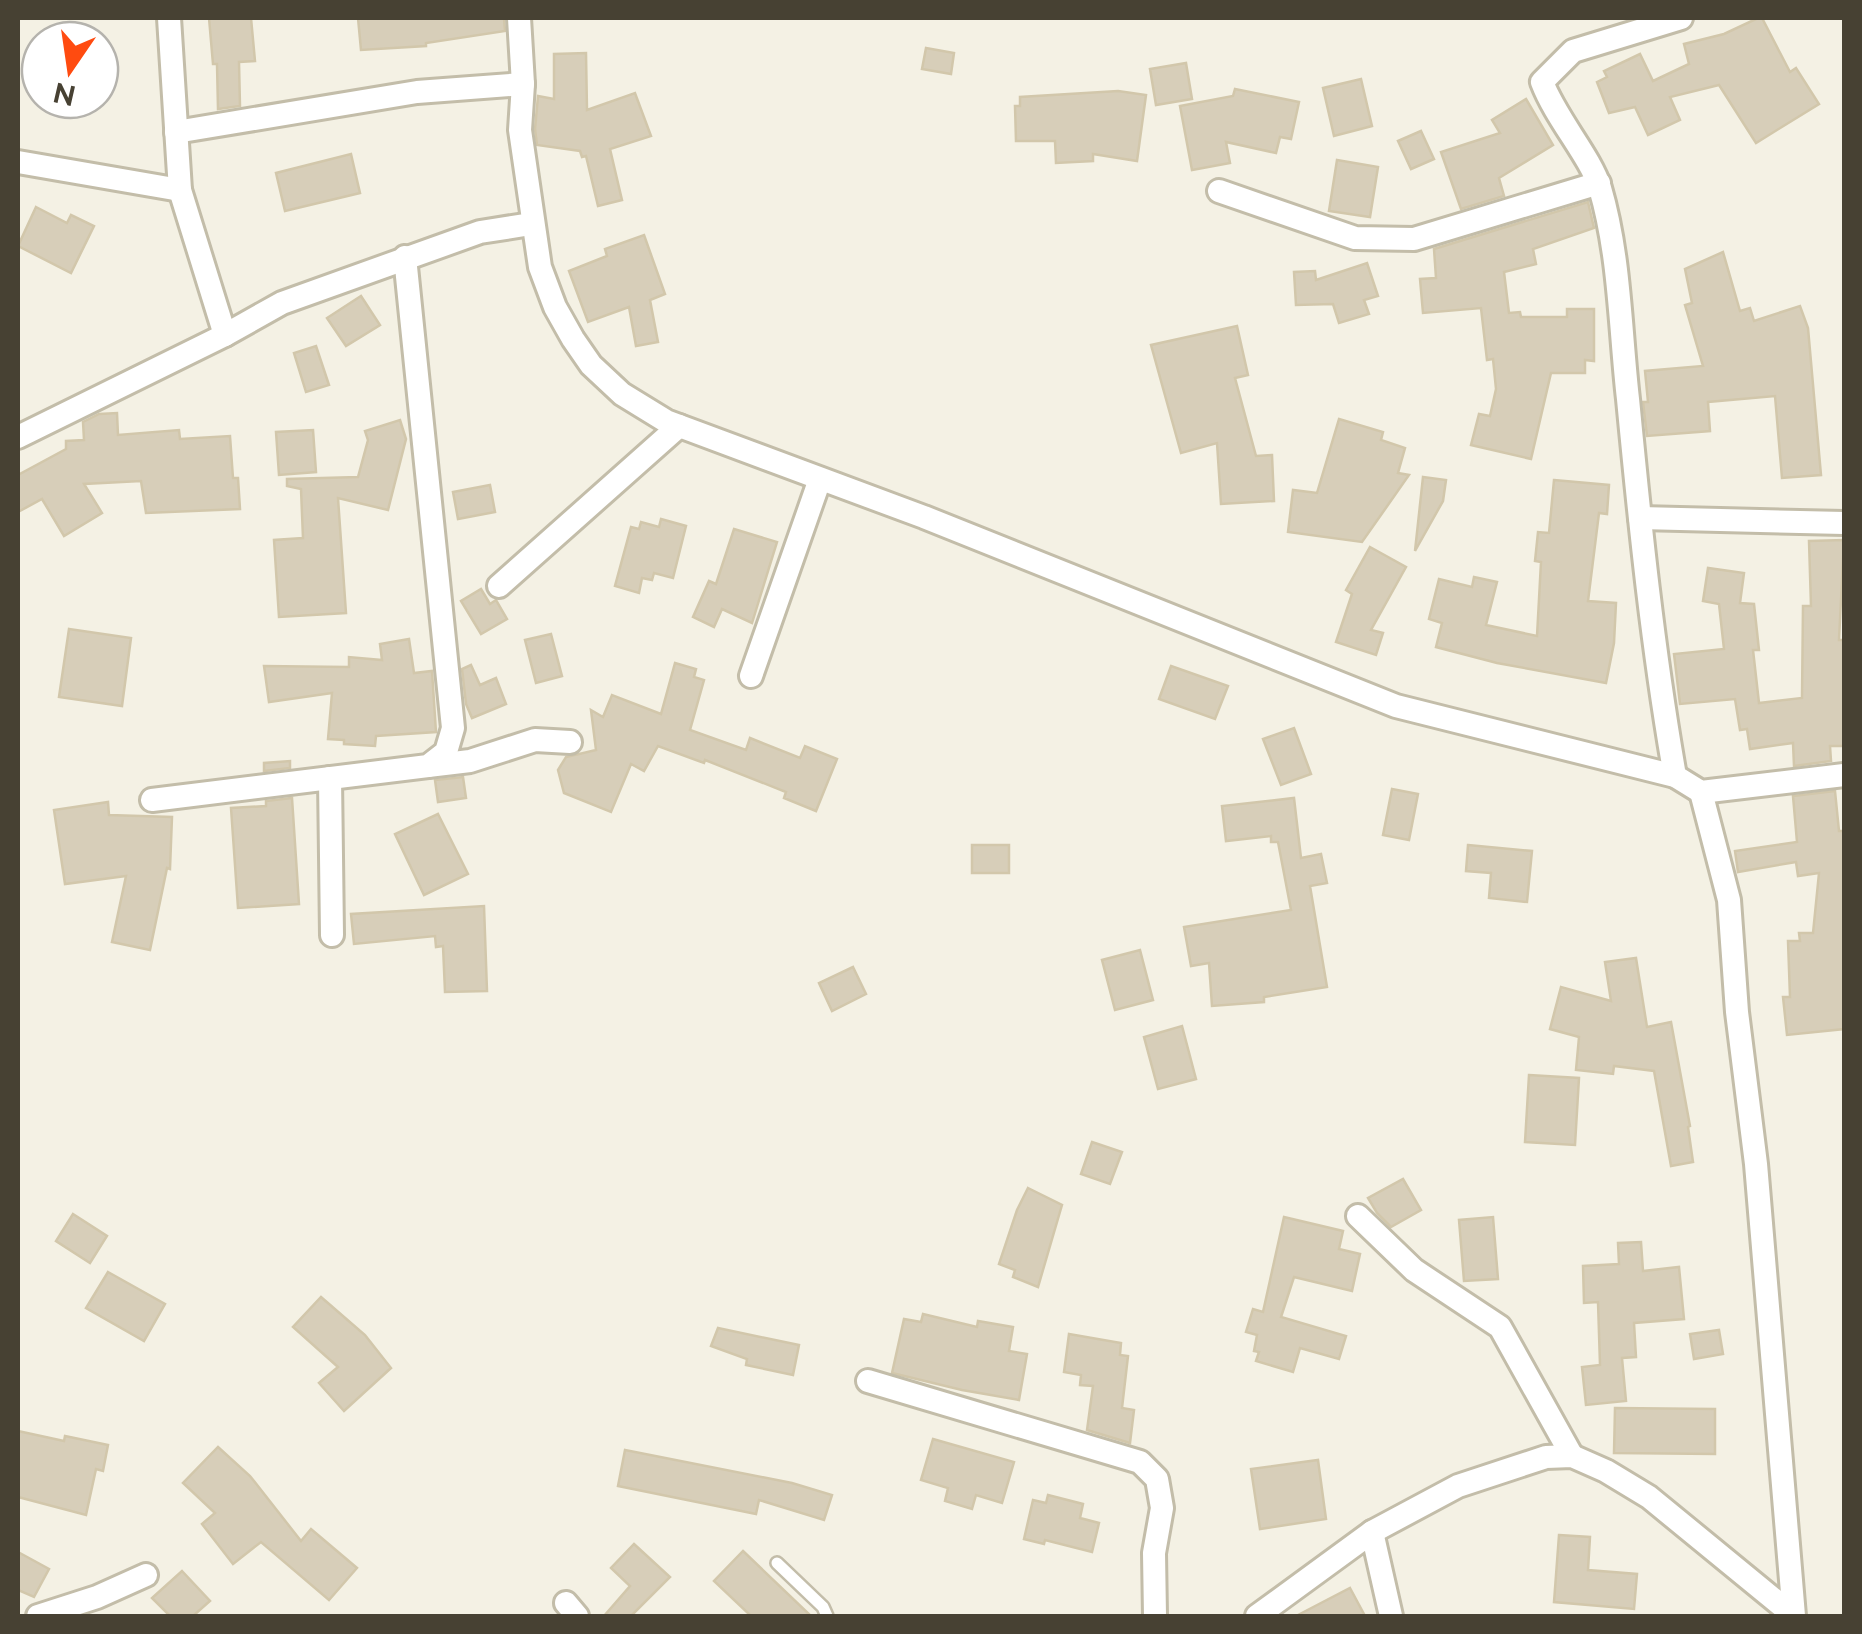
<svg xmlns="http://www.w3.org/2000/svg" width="1862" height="1634" font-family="Raleway,sans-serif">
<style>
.building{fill:#d7ceb9;stroke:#d2c7ab;stroke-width:2.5}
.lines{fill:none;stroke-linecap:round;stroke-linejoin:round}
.service-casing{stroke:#c3bda9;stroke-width:16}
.minor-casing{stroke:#c3bda9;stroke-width:28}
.service{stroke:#fff;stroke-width:11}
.minor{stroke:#fff;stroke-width:22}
</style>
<rect width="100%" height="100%" fill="#f4f1e4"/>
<!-- building -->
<g class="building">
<path d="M209 18H251L255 61 239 62 240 106 218 109 217 64H213Z"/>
<path d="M358 18H504L505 31 426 43V46L361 50Z"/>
<path d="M1758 18H1762L1790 72 1796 68 1819 104 1756 143 1719 85 1670 97 1680 120 1648 135 1635 107 1609 113 1597 82 1607 77 1604 71 1640 54 1653 81 1689 64 1684 44 1724 34Z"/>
<path d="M926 48 954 53 951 74 922 69Z"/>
<path d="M586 53 587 110 635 93 651 136 610 149 622 200 598 206 586 156 582 157 580 151 537 145 535 129 538 96 554 99V54Z"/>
<path d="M1186 63 1192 99 1156 105 1150 69Z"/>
<path d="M1361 79 1372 126 1334 136 1323 88Z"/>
<path d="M1235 89 1299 102 1291 139 1280 137 1276 153 1226 142 1230 163 1192 170 1180 106 1233 96Z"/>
<path d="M1118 91 1146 95 1137 161 1093 154V161L1056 163 1055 141H1016L1015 106H1020V97Z"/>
<path d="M1526 99 1553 145 1499 178 1504 196 1461 209 1441 152 1500 133 1492 120Z"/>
<path d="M1421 131 1434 159 1411 169 1398 141Z"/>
<path d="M351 154 360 193 285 211 276 173Z"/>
<path d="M1337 160 1378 167 1370 217 1329 211Z"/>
<path d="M1588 202 1594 228 1533 249 1536 264 1504 272 1509 313 1520 312 1521 317H1567V309H1594V361L1585 360V373H1551L1531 459 1471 445 1479 414 1490 416 1496 389 1493 359 1487 360 1481 308 1423 313 1420 279 1436 278 1434 249Z"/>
<path d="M36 207 67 223 71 215 94 226 71 273 18 246Z"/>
<path d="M644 235 665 294 650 300 658 342 636 346 629 307 588 322 569 271 607 256 605 249Z"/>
<path d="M1723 252 1740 311 1750 308 1754 321 1800 306 1808 328 1821 475 1782 478 1775 396 1708 402 1710 431 1647 436 1643 402H1648L1645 371 1703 366 1685 305 1692 303 1685 269Z"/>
<path d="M1367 263 1378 296 1364 300 1369 314 1339 323 1333 304 1296 305 1294 272 1315 271 1316 280Z"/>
<path d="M361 296 380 325 346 346 327 318Z"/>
<path d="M1237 326 1248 375 1235 378 1256 456 1272 455 1274 501 1221 504 1217 443 1181 453 1151 345Z"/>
<path d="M316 346 329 385 306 392 294 353Z"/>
<path d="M117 413 118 435 179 430 180 439 230 436 233 478H238L240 509 146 513 141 481 84 484 102 513 64 536 42 499 18 512V475L66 449V441L84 440 83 422 99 414Z"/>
<path d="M1339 419 1383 432 1381 440 1405 448 1398 473 1409 475 1362 542 1288 532 1293 490 1317 493Z"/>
<path d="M400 420 406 439 388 510 338 498 346 613 279 617 274 540 303 538 301 489 287 486V479L358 477 368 440 365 431Z"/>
<path d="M313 430 316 472 279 475 276 432Z"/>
<path d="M1423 477 1446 480 1443 501 1415 551Z"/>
<path d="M1554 480 1609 485 1607 514 1599 513 1588 601 1616 603 1614 643 1606 683 1497 663 1436 647 1442 623 1429 619 1439 579 1472 587 1474 577 1497 582 1486 625 1537 636 1541 562 1535 561 1538 532 1549 533Z"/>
<path d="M490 485 495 512 458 519 453 492Z"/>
<path d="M661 519 686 526 673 578 654 573 652 580 642 578 639 593 615 586 631 527 639 529 641 522 659 527Z"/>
<path d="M734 529 777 542 752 623 722 609 714 627 693 617 709 581 716 584Z"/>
<path d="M1844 540 1839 640H1844V746H1830L1831 761 1794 766 1793 743 1750 749 1747 729 1740 730 1735 699 1680 704 1674 654 1724 649 1719 604 1703 601 1708 568 1744 573 1740 603 1754 604 1759 650H1753L1759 703 1802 698 1803 606H1811L1809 541Z"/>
<path d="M1370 547 1406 567 1371 630 1383 633 1376 655 1336 642 1352 594 1346 590Z"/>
<path d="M481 589 490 604 496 600 507 619 481 634 461 601Z"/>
<path d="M69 629 131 638 122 706 59 697Z"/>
<path d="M551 634 562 676 536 683 525 640Z"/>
<path d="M409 639 414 673 432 671 436 732 376 736 375 746 344 744V740L328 739 332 693 269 702 264 666 349 667V657L382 660 380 644Z"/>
<path d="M675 663 696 669 694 677 704 680 690 730 746 750 750 738 800 758 805 746 837 759 816 811 784 798 786 792 705 760 704 763 658 746 644 771 631 764 611 812 564 793 558 770 566 757 596 750 591 710 603 717 612 695 661 714Z"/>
<path d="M471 665 480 685 496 678 506 704 472 718 466 704 462 669Z"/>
<path d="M1171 666 1228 686 1215 719 1159 699Z"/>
<path d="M1294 728 1311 774 1281 785 1263 739Z"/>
<path d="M290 761V768L264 771V763Z"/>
<path d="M463 777 466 798 438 802 435 780Z"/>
<path d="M1392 789 1418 794 1409 840 1383 835Z"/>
<path d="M1835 791 1839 831H1844V1029L1787 1035 1783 997H1790L1788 941H1800L1799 933H1813L1819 873 1798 876 1796 862 1738 872 1735 851 1797 842 1793 796Z"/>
<path d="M292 798 299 904 238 908 231 808 266 806V801Z"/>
<path d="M1294 798 1301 858 1321 854 1327 883 1310 886 1327 987 1264 997V1002L1212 1006 1209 963 1191 966 1184 927 1291 910 1278 842H1271V836L1226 841 1222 806Z"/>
<path d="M108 802 109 815 172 817 170 869 167 868 150 950 112 942 126 876 65 884 54 810Z"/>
<path d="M438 814 468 874 424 895 395 834Z"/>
<rect x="972" y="845" width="37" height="28"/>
<path d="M1468 845 1532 851 1527 902 1489 898 1491 873 1466 871Z"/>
<path d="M484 906 487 991 445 992 443 946 436 947 435 936 354 944 351 914Z"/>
<path d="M1140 950 1153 1000 1115 1010 1102 960Z"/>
<path d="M1636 958 1647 1027 1671 1022 1690 1126 1688 1127 1693 1162 1671 1166 1654 1071 1614 1066 1613 1074 1576 1070 1579 1037 1550 1029 1561 987 1611 1001 1605 962Z"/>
<path d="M853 967 866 994 832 1011 819 983Z"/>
<path d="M1182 1026 1196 1079 1158 1089 1144 1037Z"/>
<path d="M1529 1075 1579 1078 1575 1145 1525 1142Z"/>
<path d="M1092 1142 1122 1152 1110 1184 1081 1174Z"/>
<path d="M1403 1179 1421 1210 1391 1227 1377 1213 1368 1198Z"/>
<path d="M1028 1188 1062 1205 1038 1287 1013 1277 1015 1270 999 1264 1017 1210Z"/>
<path d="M73 1214 107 1236 90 1263 56 1241Z"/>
<path d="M1284 1217 1343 1231 1339 1249 1360 1254 1352 1291 1294 1277 1281 1317 1346 1336 1339 1359 1300 1348 1293 1372 1256 1361 1259 1352 1254 1351 1257 1335 1246 1332 1253 1309 1263 1312Z"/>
<path d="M1493 1217 1498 1279 1464 1281 1459 1220Z"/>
<path d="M1641 1242 1643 1271 1679 1267 1684 1319 1634 1323 1636 1357 1622 1358 1626 1401 1586 1405 1582 1367 1600 1365 1598 1302 1584 1303 1583 1266 1619 1264 1618 1243Z"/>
<path d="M108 1272 165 1304 144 1341 86 1308Z"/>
<path d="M321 1297 365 1335 391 1368 344 1411 319 1383 338 1367 293 1327Z"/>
<path d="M923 1314 977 1327 978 1321 1013 1327 1009 1351 1027 1354 1019 1400 962 1390 892 1373 904 1319 921 1322Z"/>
<path d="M718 1328 799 1345 793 1375 746 1365 747 1359 711 1346Z"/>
<path d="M1719 1330 1723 1354 1694 1359 1690 1334Z"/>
<path d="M1069 1334 1121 1343 1120 1355 1128 1356 1122 1408 1134 1410 1130 1443 1087 1430 1093 1386 1080 1385 1081 1375 1064 1372Z"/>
<path d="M1615 1408 1715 1409V1454L1614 1453Z"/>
<path d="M18 1431 64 1441 65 1436 108 1445 103 1471 96 1469 86 1515 18 1497Z"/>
<path d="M933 1439 1014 1462 1002 1503 976 1495 972 1509 945 1501 948 1488 921 1480Z"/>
<path d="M218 1447 250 1476 301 1541 311 1529 357 1568 329 1600 261 1542 233 1564 202 1524 215 1513 183 1483Z"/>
<path d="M625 1450 792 1483 832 1495 824 1520 759 1500 756 1514 618 1486Z"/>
<path d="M1318 1460 1326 1519 1260 1529 1251 1469Z"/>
<path d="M1048 1495 1083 1504 1080 1518 1099 1523 1092 1552 1045 1540 1044 1544 1024 1539 1033 1500 1046 1503Z"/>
<path d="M1559 1535 1590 1537 1588 1570 1637 1574 1634 1609 1554 1602Z"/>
<path d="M634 1544 670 1577 631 1616H604L630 1586 611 1568Z"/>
<path d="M743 1551 811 1616H751L714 1581Z"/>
<path d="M18 1552 49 1569 34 1597 18 1590Z"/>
<path d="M182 1571 210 1601 193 1616H170L152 1598Z"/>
<path d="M1350 1588 1365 1616H1296Z"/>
</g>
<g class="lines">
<!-- service casing -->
<g class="service-casing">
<path id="service" d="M777 1563 823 1607 827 1616"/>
</g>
<!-- minor casing -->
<g class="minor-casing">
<g id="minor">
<path d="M169 18 180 190 225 335"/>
<path d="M519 18 523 84 520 130 540 267 555 307 573 339 591 365 622 394 666 421 924 517 1396 706 1675 776 1701 792 1844 775"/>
<path d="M176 132 417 92 523 84"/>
<path d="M18 162 180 190"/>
<path d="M1219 191 1355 238 1414 239 1599 183"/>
<path d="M18 437 225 335 282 303 480 232 531 224"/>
<path d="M1640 518 1844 523"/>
<path d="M499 586 679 426"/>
<path d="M751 676 820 479"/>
<path d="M428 766 470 761 535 740 570 742"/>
<path d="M1675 776C1653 651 1640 525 1628 399 1620 329 1620 256 1600 188 1590 156 1556 119 1542 82L1573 51 1681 18"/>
<path d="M330 778 332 935"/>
<path d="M1701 792 1729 900 1737 1012 1756 1164 1794 1616"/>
<path d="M152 800 428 766 446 752 453 728 405 257"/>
<path d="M1358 1216 1414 1270 1500 1327 1572 1456"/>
<path d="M868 1381 1140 1462 1157 1479 1162 1508 1154 1553 1155 1616"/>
<path d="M1372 1532 1391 1616"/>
<path d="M566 1603 577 1616"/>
<path d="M38 1616 97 1597 146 1575"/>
<path d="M1257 1616 1372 1532 1458 1486 1546 1457 1572 1456 1606 1471 1649 1497 1793 1615"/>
</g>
</g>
<!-- service -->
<use href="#service" class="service"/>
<!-- minor -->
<use href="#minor" class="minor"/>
</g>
<!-- border -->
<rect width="1862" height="1634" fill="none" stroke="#474133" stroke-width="40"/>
<!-- north arrow -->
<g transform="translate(70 70) rotate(193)"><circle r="48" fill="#ffffff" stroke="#b5b3ad" stroke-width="2.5"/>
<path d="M0-8L18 38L0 25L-18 38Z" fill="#ff4b10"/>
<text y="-15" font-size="28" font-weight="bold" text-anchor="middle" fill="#474133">N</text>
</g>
</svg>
